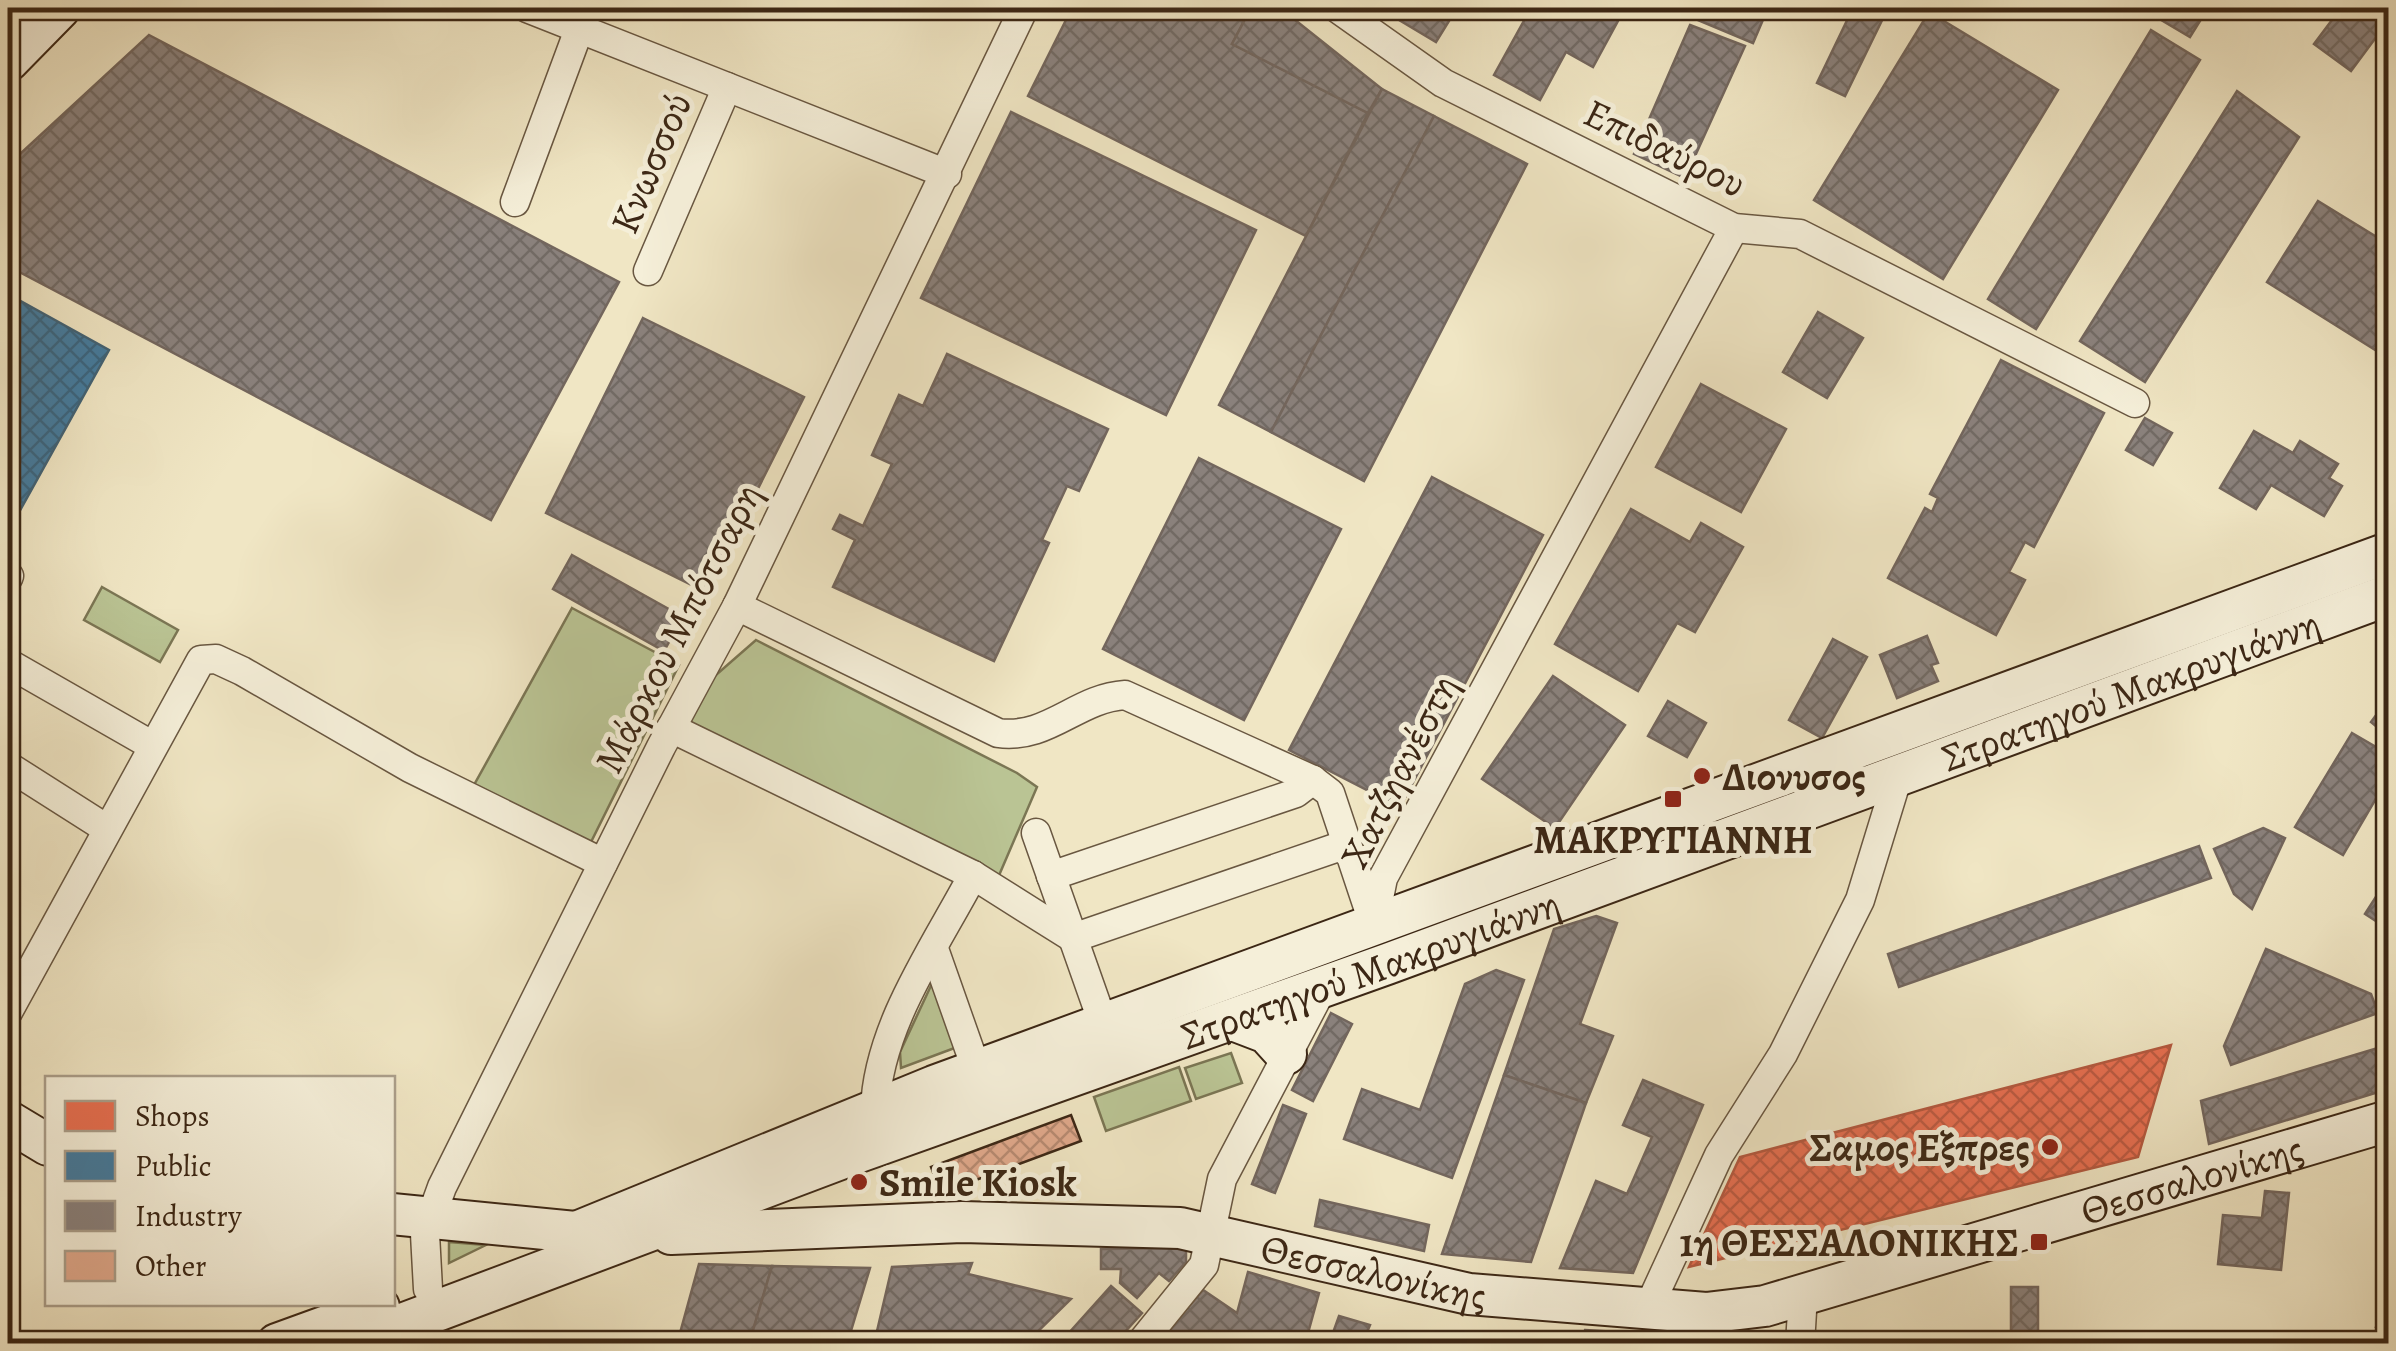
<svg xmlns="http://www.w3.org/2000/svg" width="2396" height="1351" font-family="Alegreya,serif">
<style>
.green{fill:#bac494;stroke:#7b7654;stroke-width:2.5}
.shops{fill:url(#shops-cross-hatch);stroke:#b4593f;stroke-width:2.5}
.public{fill:url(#public-cross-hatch);stroke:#426274;stroke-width:2.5}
.industry{fill:url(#industry-cross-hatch);stroke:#73665d;stroke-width:2.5}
.building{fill:url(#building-cross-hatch);stroke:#3c2715;stroke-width:2.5}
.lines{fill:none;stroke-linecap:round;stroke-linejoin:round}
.street-casing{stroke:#695741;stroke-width:31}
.secondary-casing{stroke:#3c2715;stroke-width:44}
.street{stroke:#f5efd9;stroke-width:28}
.secondary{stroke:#f5efd9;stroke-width:40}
.poi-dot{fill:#8f2418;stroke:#f5efd9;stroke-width:4}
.labels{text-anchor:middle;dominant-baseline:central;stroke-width:10;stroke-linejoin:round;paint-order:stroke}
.street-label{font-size:40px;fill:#3c2715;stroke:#f5efd9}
.poi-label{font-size:40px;font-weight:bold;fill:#3c2715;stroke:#f5efd9;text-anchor:start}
</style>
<defs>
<pattern id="shops-cross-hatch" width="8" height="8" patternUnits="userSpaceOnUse" patternTransform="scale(2.5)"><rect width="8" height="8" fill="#e76f51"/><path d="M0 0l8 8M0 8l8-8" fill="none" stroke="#bc5b42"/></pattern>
<pattern id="public-cross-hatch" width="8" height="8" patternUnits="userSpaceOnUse" patternTransform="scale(2.5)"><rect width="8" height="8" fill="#457b9d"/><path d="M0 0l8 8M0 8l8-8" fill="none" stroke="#3b657f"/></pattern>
<pattern id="industry-cross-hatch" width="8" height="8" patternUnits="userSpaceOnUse" patternTransform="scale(2.5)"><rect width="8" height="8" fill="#8a817c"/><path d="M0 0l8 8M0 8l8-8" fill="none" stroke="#726a64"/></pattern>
<pattern id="building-cross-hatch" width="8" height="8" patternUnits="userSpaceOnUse" patternTransform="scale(2.5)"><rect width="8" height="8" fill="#e0a98c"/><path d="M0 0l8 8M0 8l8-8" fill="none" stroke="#b78a71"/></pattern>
</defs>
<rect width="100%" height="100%" fill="#f0e6c4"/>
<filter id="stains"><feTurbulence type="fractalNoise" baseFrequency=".002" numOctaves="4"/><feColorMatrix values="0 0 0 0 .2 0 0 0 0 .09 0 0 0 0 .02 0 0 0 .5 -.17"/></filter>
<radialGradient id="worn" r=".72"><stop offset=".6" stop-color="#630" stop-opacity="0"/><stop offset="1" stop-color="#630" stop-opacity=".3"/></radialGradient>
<!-- green -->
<g class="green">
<path d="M102 587 178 630 160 662 84 620Z"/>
<path d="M572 608 679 665 590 844 474 785Z"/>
<path d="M756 640 1017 773 1037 787 997 880 686 728 709 681Z"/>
<path d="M935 977 968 1043 901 1068 900 1052Z"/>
<path d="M1231 1053 1242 1083 1196 1099 1185 1068Z"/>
<path d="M1179 1067 1191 1101 1106 1131 1094 1097Z"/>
<path d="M449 1242 486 1245 449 1263Z"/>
</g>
<!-- shops -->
<path class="shops" d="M2171 1045 2138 1157 1689 1267 1740 1157Z"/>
<!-- public -->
<path class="public" d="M8 294 109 350 8 532Z"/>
<!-- industry -->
<g class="industry">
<path d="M1072 8H1251L1232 44 1368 113 1306 236 1028 96Z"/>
<path d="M1251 8H1280L1382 89 1368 113 1232 44Z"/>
<path d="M1379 8H1457L1436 42Z"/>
<path d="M1531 8H1625L1593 67 1566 52 1540 100 1494 75Z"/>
<path d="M1704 8H1768L1753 43 1698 20Z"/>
<path d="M1853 8H1888L1845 96 1817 83Z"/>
<path d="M2141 8H2208L2190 37Z"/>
<path d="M2341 8H2388V21L2351 71 2314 44Z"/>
<path d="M1929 12 2058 90 1943 279 1814 200Z"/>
<path d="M1690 25 1745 46 1685 178 1634 154Z"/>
<path d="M2151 30 2200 60 2036 329 1988 299Z"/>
<path d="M149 35 619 282 491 520 8 266V165Z"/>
<path d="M1382 89 1434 116 1271 432 1219 405Z"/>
<path d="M2237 91 2299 137 2145 382 2080 341Z"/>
<path d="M1011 112 1256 230 1166 415 921 298Z"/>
<path d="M1434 116 1527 164 1364 481 1271 432Z"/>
<path d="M2318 201 2388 244V358L2267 282Z"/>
<path d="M1818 312 1863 338 1827 398 1783 372Z"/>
<path d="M643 318 804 397 706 592 546 513Z"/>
<path d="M947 354 1108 429 1079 491 1067 486 1042 540 1049 543 994 661 833 587 855 540 833 529 840 515 863 526 892 464 872 455 899 395 923 406Z"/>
<path d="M2001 360 2104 413 2034 547 2025 542 2009 572 2025 580 1996 635 1888 578 1925 508 1932 512 1938 498 1930 494Z"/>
<path d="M1701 384 1786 429 1741 512 1656 467Z"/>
<path d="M2145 418 2172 433 2153 465 2126 450Z"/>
<path d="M2254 431 2293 453 2300 441 2338 464 2329 478 2342 486 2324 516 2271 485 2256 509 2220 488Z"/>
<path d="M1199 458 1341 529 1244 720 1103 649Z"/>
<path d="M1432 477 1543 535 1400 807 1289 750Z"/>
<path d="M1631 509 1690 542 1701 523 1743 547 1695 632 1677 623 1638 691 1555 644Z"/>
<path d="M572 555 683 617 664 651 553 589Z"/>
<path d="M1927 636 1938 663 1931 665 1938 681 1897 698 1880 655Z"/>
<path d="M1833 639 1867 657 1822 738 1789 720Z"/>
<path d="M1553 676 1625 725 1555 828 1482 779Z"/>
<path d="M2388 699V736L2371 722Z"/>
<path d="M1668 701 1706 723 1687 757 1648 736Z"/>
<path d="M2352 733 2388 754V778L2343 855 2295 827Z"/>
<path d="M2263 828 2285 838 2252 909 2234 894 2214 849Z"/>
<path d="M2199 846 2211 878 1899 987 1888 954Z"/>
<path d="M2388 878V929L2365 914Z"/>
<path d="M1596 916 1617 923 1580 1024 1613 1036 1586 1103 1504 1075 1554 929Z"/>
<path d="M2266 949 2371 994 2378 1013 2231 1065 2224 1046Z"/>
<path d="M1496 970 1524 980 1452 1178 1344 1139 1362 1089 1420 1110 1465 984Z"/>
<path d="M1331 1013 1352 1024 1313 1101 1292 1090Z"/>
<path d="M2388 1045V1089L2209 1144 2201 1101Z"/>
<path d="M1504 1075 1586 1103 1531 1262 1442 1254Z"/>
<path d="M1643 1080 1703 1105 1633 1273 1560 1268 1596 1181 1627 1194 1652 1137 1623 1125Z"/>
<path d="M1283 1105 1306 1114 1275 1193 1252 1184Z"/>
<path d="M2265 1191 2289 1193 2281 1270 2218 1264 2223 1215 2262 1218Z"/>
<path d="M1320 1200 1429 1225 1424 1251 1315 1226Z"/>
<path d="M1186 1248V1262L1169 1281 1159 1273 1137 1298 1120 1283 1121 1269H1101V1249Z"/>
<path d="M972 1263 968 1274 1071 1299 1025 1344H874L892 1267Z"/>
<path d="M699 1264 772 1266 749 1344H677Z"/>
<path d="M772 1266 870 1268 847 1344H749Z"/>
<path d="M1248 1272 1319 1293 1305 1344H1156L1203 1290 1237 1313Z"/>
<path d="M1111 1286 1142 1313 1114 1344H1059Z"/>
<path d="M2011 1287H2038V1336H2058V1344H2002L2011 1342Z"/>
<path d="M2388 1297V1332L2376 1327Z"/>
<path d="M1339 1316 1370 1325 1362 1344H1329Z"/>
<path d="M1585 1330 1731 1339 1730 1344H1580Z"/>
</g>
<!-- building -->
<path class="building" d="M1071 1115 1081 1141 941 1193 931 1167Z"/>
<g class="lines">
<!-- street casing -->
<g class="street-casing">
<g id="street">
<path d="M527 8 947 174"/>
<path d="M1337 8 1443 83 1734 228 1800 234 2135 403"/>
<path d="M515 202 587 8"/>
<path d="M648 271 727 87"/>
<path d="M8 578 9 576"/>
<path d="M737 606 998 733C1048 740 1077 698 1125 695L1313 780 1330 793 1372 919"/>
<path d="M8 663 153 746"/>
<path d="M671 728 973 875 1073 938 1347 844"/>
<path d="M8 766 107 829"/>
<path d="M1036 833 1103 1023"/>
<path d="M1051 876 1296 793 1313 780"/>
<path d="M1365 934 1374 923 1383 878 1734 228"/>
<path d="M934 949 977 1071"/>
<path d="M8 1012 201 660 216 659 242 671 410 768 603 863"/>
<path d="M875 1109C878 1026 935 947 973 875"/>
<path d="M428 1289 425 1234 442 1187 661 747 737 606 1024 8"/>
<path d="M1648 1309 1719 1155 1783 1054 1860 900 1898 776"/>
<path d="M1140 1344 1204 1265 1222 1179 1325 983"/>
<path d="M1800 1344 1803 1295"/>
</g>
</g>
<!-- secondary casing -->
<g class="secondary-casing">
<g id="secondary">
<path d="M8 61 60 8"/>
<path d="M1233 1020 1267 1033 1286 1054"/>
<path d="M8 1121 48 1145"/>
<path d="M392 1214 575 1232"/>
<path d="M574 1233 934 1086 2388 553"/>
<path id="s1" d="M671 1234 962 1222 1180 1228 1469 1294 1706 1313 1765 1306 2388 1121"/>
<path d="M277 1344 379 1307"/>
<path id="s2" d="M349 1344 859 1152 1387 964 2388 595"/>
</g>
</g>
<!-- street -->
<use href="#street" class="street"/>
<!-- secondary -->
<use href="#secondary" class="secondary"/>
</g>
<!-- markers -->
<g class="poi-dot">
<circle cx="1702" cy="776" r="10"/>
<rect x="1663" y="789" width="20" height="20" rx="5"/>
<circle cx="2050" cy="1147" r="10"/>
<circle cx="859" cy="1182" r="10"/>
<rect x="2029" y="1232" width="20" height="20" rx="5"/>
</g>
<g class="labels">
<!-- street labels -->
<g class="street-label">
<text transform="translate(1665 148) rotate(26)">Επιδαύρου</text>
<text transform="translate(651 163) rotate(-67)">Κνωσσού</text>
<text transform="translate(678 628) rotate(-63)">Μάρκου Μπότσαρη</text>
<text stroke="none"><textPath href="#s2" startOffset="1898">Στρατηγού Μακρυγιάννη</textPath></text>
<text transform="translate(1399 771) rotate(-63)">Χατζηανέστη</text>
<text stroke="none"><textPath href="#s2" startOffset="1088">Στρατηγού Μακρυγιάννη</textPath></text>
<text stroke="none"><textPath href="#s1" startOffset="1548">Θεσσαλονίκης</textPath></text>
<text stroke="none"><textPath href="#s1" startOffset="708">Θεσσαλονίκης</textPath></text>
</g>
<!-- poi labels -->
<g class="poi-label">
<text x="1722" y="776">Διονυσος</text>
<text x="1673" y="839" text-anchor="middle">ΜΑΚΡΥΓΙΑΝΝΗ</text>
<text x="2030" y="1147" text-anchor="end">Σαμος Εξπρες</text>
<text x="879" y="1182">Smile Kiosk</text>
<text x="2019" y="1242" text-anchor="end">1η ΘΕΣΣΑΛΟΝΙΚΗΣ</text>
</g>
</g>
<!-- margin -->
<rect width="2396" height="1351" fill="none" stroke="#f0e6c4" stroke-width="40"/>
<rect x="10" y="10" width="2376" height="1331" fill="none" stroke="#3c2715" stroke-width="5"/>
<rect x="20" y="20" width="2356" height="1311" fill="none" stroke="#3c2715" stroke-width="2.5"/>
<!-- legend -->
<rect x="45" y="1076" width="350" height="230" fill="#f5efd9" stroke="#ab9f8b" stroke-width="2.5"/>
<rect x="65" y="1101" width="50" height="30" fill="#e76f51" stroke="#ab9f8b" stroke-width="2.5"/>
<text x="135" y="1126" font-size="30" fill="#3c2715">Shops</text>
<rect x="65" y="1151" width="50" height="30" fill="#457b9d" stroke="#ab9f8b" stroke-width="2.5"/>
<text x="135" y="1176" font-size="30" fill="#3c2715">Public</text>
<rect x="65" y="1201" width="50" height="30" fill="#8a817c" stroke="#ab9f8b" stroke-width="2.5"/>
<text x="135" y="1226" font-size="30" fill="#3c2715">Industry</text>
<rect x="65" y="1251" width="50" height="30" fill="#e0a98c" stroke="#ab9f8b" stroke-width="2.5"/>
<text x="135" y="1276" font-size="30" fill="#3c2715">Other</text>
<rect width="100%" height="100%" filter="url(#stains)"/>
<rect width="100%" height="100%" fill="url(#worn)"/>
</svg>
